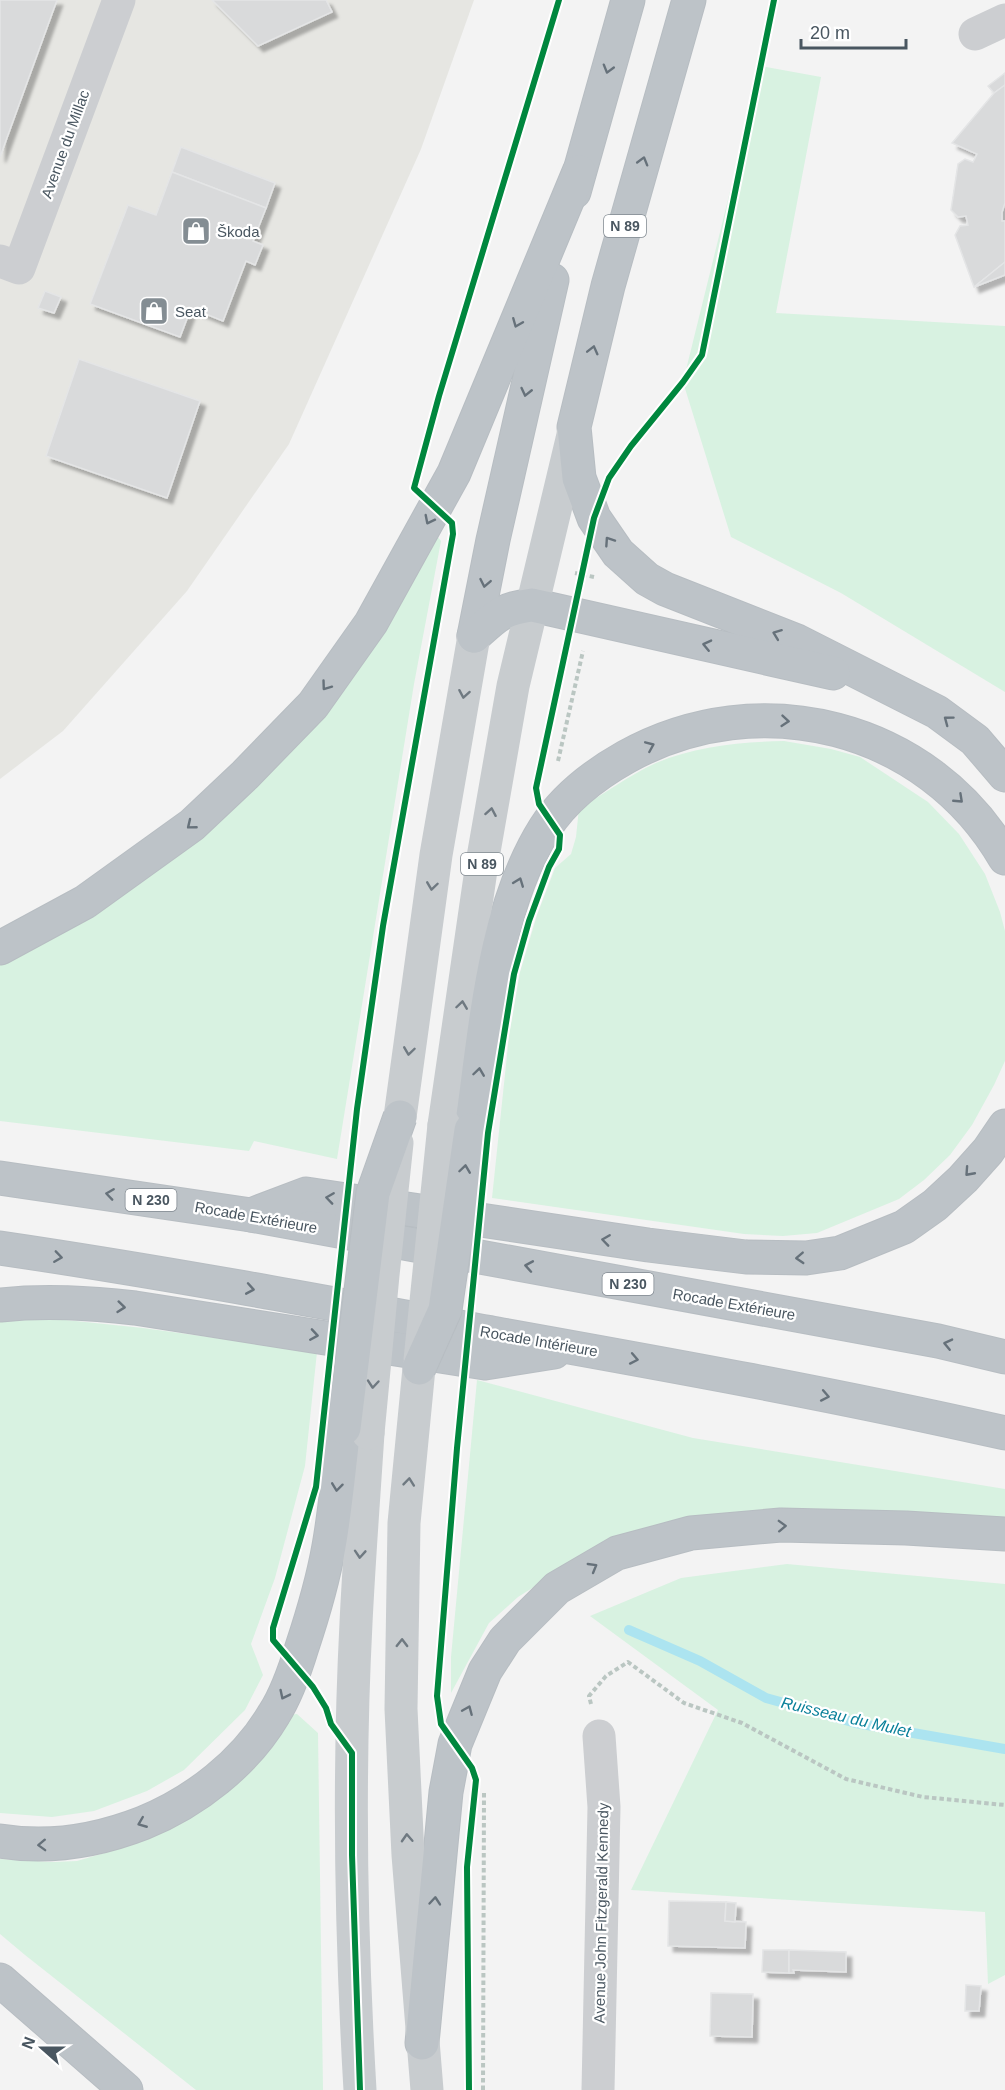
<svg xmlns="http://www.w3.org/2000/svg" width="1005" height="2090" font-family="Helvetica,sans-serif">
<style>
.commercial{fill:#e6e6e2}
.green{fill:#d8f2e1}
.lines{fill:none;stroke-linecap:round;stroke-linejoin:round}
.stream{stroke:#ace4f0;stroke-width:10}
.building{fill:#d9dadb;stroke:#e4e5e6;stroke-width:1.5;filter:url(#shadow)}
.highway-casing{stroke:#b7bdc2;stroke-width:35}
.path{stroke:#bac6c2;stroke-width:4;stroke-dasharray:4.5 3;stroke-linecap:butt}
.minor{stroke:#ccced1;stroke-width:33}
.major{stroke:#c8cccf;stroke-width:33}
.highway{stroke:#bdc3c8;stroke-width:33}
.highway-bridge-casing{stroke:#b7bdc2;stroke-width:35;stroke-linecap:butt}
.major-bridge{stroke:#c8cccf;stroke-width:33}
.highway-bridge{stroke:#bdc3c8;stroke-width:33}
.cycleway-casing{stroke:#fff;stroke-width:10}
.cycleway{stroke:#00873e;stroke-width:6}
.oneway{stroke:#66717a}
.oneway2{stroke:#6f7981}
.labels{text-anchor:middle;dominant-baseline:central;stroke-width:4.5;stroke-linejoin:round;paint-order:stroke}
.shield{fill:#fff;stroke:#808990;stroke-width:1.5}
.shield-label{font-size:14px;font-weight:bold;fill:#495660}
.street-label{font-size:15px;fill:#495660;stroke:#fff}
.poi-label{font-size:15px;fill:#495660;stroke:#fff;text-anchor:start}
.water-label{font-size:16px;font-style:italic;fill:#0a809a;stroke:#fff}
</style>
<defs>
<filter id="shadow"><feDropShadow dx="5.5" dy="5.5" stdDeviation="1.5" flood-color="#0004"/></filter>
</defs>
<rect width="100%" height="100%" fill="#f3f3f3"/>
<!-- commercial -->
<path class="commercial" d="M0 0H474L421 149 289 444 187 591 63 731 0 779Z"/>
<!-- green -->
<g class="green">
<path d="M761 66 821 77 776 313 1005 326V692L841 593 731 537 683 382Z"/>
<path d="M434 532 441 541 414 684 337 1159 254 1141 249 1151 0 1121V964L168 859Z"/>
<path d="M784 741 831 749 860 757 928 802 959 834 985 874 1000 912 1005 931V1061L994 1085 972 1125 950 1155 924 1180 899 1199 817 1233 783 1236 744 1234 492 1198 509 1036 520 972 537 915 555 868 571 854 576 837 579 808C605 794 629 775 656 763 696 746 741 742 784 741Z"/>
<path d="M37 1317 143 1328 317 1352 305 1466 275 1578 251 1644 263 1675 245 1710 184 1770 147 1791 94 1811 52 1817 0 1813V1320Z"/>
<path d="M477 1380 693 1438 1005 1489V1521L838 1512 556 1573 518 1597 489 1623 451 1693V1657Z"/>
<path d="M787 1564 1005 1584V1975L988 1984 985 1912 631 1890 718 1710 590 1616 681 1578Z"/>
<path d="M297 1714 318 1733 323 2090H196L25 1955 0 1934V1859L53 1862 77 1861 125 1847 174 1825 286 1715Z"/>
</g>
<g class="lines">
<!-- stream -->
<path class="stream" d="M629 1630 700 1661 766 1698 856 1723 1005 1749"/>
</g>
<!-- building -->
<g class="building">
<path d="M0 0H57L0 157Z"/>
<path d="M212 0H326L332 12 258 46Z"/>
<path d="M1005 73V85L994 93 988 86Z"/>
<path d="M1005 85V203L1002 212V221H1005V262L974 287 955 235 960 226 968 225 966 216 958 217 951 210 958 164 965 159 973 162 977 154 952 143 994 93Z"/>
<path d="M181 147 275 183 266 208 172 172Z"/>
<path d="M172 172 266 208 253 241 263 245 255 265 246 261 223 321 191 308 180 337 90 304 128 205 156 215Z"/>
<path d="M1005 262V275L974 287Z"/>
<path d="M45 291 61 297 54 313 38 308Z"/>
<path d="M79 359 200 401 167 498 46 456Z"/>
<path d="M669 1901 726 1902 725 1921 746 1922 745 1948 668 1946Z"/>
<path d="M726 1902 736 1903 735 1922 725 1921Z"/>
<path d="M763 1950H789V1973L762 1972Z"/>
<path d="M789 1950 846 1952V1972L793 1970 794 1973H789Z"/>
<path d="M966 1985 981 1986 979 2011H965Z"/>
<path d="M711 1993 753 1994 752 2037 710 2036Z"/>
</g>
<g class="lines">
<!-- highway casing -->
<g class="highway-casing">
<g id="highway">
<path d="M689 0 608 286 574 427 579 478 594 518 618 553 647 579 665 589 797 641 937 712 975 740 1005 775"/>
<path d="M574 192 628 0"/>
<path d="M474 636 493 540 552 280"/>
<path d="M474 636C496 616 501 609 532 605L833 673"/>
<path d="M0 948 85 902 192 825 245 775 313 705 371 623 454 473 579 172"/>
<path d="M471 1130C485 1034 492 912 545 828 565 797 594 775 626 757 759 683 928 725 1005 858"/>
<path d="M0 1178 251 1215 938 1341 1005 1357"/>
<path d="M251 1215 306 1194 648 1245 746 1257 806 1258 840 1253 904 1227 935 1205 963 1179 988 1151 1005 1126"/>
<path d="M0 1248C163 1272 324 1302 486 1332 659 1363 833 1394 1005 1433"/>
<path d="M0 1305C46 1300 89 1303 135 1308L485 1363 554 1352"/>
<path d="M0 1841C49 1849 97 1841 143 1823 195 1802 245 1763 274 1714 287 1694 295 1670 302 1647 313 1614 323 1580 329 1546 336 1507 339 1468 344 1428"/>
<path d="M0 1980 126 2090"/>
<path d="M422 2043 446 1792 455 1744 485 1671 505 1640 557 1588 617 1553 691 1533 781 1525 906 1528 1005 1534"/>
</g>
</g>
<!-- path -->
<g class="path">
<path d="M575 573 594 577"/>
<path d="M558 761 583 651"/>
<path d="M591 1704 589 1696 606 1676 628 1662 684 1703 742 1723 846 1779 923 1797 1005 1805"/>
<path d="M483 2090 484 1791"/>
</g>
<!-- minor -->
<g class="minor">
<path d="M975 34 1005 20"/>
<path d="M0 261 19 268 119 0"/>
<path d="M598 2090 604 1807 599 1736"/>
</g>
<!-- major -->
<g class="major">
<path d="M400 1117 436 855 474 636"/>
<path d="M444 1125 482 863 513 686 573 435"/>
<path d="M419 1368 404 1523 401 1709 408 1855 427 2090"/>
<path d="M360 2090C351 1936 348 1777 356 1623 359 1560 364 1496 368 1433"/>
</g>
<!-- highway -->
<use href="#highway" class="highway"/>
<!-- highway-bridge casing -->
<g class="highway-bridge-casing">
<g id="highway-bridge">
<path d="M419 1368 445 1310 471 1130"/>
<path d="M344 1428 373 1193 400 1117"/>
</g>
</g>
<!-- major-bridge -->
<g class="major-bridge">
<path d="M420 1360 444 1125"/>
<path d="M368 1433 383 1275 397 1143"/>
</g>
<!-- highway-bridge -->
<use href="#highway-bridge" class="highway-bridge"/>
<!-- cycleway casing -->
<g class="cycleway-casing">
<g id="cycleway">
<path d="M360 2090 352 1855V1753L331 1724 326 1708 313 1687 273 1640V1628L316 1487 357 1109 383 926 453 534 452 523 414 488 439 396 559 0"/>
<path d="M469 2090 467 1867 476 1780 472 1768 441 1724 437 1696 457 1448 488 1133 514 974 529 921 549 867 559 849 560 835 539 804 536 788 594 518 609 478 631 446 683 382 702 355 774 0"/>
</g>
</g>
<!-- cycleway -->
<use href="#cycleway" class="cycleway"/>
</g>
<!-- one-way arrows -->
<defs><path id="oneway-chevron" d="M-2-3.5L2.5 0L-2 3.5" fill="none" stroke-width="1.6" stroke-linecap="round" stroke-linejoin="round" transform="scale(1.5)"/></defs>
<g class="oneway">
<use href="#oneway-chevron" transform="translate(608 69) rotate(106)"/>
<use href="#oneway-chevron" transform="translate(643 161) rotate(-74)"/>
<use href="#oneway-chevron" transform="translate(517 323) rotate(112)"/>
<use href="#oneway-chevron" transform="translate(593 350) rotate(-76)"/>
<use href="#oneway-chevron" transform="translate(526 392) rotate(103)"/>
<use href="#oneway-chevron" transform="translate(429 520) rotate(117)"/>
<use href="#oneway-chevron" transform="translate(609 541) rotate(-124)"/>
<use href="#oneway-chevron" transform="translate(485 583) rotate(101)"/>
<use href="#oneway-chevron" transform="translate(777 634) rotate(-159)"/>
<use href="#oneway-chevron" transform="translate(707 645) rotate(-167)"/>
<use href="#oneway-chevron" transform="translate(326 686) rotate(126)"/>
<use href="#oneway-chevron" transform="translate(948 720) rotate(-143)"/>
<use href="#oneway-chevron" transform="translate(785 721) rotate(5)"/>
<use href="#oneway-chevron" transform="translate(650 746) rotate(-23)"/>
<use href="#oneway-chevron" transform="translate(959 799) rotate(43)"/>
<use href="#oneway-chevron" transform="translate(191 825) rotate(141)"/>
<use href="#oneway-chevron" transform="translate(519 882) rotate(-69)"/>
<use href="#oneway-chevron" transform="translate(479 1072) rotate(-82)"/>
<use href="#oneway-chevron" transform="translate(465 1169) rotate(-82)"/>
<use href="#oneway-chevron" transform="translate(969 1172) rotate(132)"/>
<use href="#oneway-chevron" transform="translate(110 1194) rotate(-172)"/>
<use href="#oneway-chevron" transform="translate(330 1198) rotate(-172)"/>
<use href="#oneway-chevron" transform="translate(606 1240) rotate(-172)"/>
<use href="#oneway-chevron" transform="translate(58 1257) rotate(8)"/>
<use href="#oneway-chevron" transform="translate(800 1258) rotate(177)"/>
<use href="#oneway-chevron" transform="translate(529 1266) rotate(-170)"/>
<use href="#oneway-chevron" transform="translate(250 1289) rotate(10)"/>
<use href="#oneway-chevron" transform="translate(121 1307) rotate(6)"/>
<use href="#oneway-chevron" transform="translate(314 1335) rotate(9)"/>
<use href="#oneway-chevron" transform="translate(948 1344) rotate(-167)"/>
<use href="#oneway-chevron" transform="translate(634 1359) rotate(11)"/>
<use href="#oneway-chevron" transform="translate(825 1396) rotate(11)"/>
<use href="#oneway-chevron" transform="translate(337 1487) rotate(97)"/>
<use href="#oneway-chevron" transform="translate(782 1526) rotate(-2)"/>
<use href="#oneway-chevron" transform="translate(593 1567) rotate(-30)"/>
<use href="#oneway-chevron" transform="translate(284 1695) rotate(116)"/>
<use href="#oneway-chevron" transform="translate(468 1710) rotate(-67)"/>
<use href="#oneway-chevron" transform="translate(142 1823) rotate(158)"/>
<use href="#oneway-chevron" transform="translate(42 1845) rotate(178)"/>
<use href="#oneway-chevron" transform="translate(435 1901) rotate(-85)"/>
</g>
<g class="oneway2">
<use href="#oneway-chevron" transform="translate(464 694) rotate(100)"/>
<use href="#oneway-chevron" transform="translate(491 812) rotate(-80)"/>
<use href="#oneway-chevron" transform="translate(432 886) rotate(98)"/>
<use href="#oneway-chevron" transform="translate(462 1005) rotate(-82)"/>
<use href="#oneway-chevron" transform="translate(409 1051) rotate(98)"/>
<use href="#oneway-chevron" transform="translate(373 1384) rotate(95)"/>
<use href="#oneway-chevron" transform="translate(409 1482) rotate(-84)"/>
<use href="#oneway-chevron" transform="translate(360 1554) rotate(94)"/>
<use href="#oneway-chevron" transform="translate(402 1643) rotate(-89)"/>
<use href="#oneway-chevron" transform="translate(407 1838) rotate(-93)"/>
</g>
<!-- icons -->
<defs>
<g id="shop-square" transform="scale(1.5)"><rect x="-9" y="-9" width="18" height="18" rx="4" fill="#848d93" stroke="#fff"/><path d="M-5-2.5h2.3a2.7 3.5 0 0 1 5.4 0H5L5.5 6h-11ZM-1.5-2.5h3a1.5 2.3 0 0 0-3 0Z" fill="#fff"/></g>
</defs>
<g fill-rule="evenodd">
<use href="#shop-square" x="196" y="231"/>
<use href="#shop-square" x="154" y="311"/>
</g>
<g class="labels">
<!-- shield labels -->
<g class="shield">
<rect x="604" y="215" width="42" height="22" rx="4.5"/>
<rect x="461" y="853" width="42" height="22" rx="4.5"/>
<rect x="125.5" y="1189" width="51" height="22" rx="4.5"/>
<rect x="602.5" y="1273" width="51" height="22" rx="4.5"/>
</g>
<g class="shield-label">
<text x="625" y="226">N 89</text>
<text x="482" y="864">N 89</text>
<text x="151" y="1200">N 230</text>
<text x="628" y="1284">N 230</text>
</g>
<!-- street labels -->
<g class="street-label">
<text transform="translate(65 144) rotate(-70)">Avenue du Millac</text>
<text transform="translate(256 1217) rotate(10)">Rocade Extérieure</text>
<text transform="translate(734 1304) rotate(10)">Rocade Extérieure</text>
<text transform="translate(539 1341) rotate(10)">Rocade Intérieure</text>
<text transform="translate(601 1913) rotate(-89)">Avenue John Fitzgerald Kennedy</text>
</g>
<!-- poi labels -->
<g class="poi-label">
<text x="217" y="231">Škoda</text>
<text x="175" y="311">Seat</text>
</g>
<!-- water labels -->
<g class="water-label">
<text transform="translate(846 1717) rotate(13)">Ruisseau du Mulet</text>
</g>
</g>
<!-- north arrow -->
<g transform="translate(42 2048) rotate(291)" stroke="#ffffff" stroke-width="4.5" paint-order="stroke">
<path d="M0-4.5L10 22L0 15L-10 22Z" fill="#495660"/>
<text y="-9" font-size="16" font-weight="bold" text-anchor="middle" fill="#495660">N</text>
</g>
<!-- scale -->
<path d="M801 39v9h105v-9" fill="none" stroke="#495660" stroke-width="3"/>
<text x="810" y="39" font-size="18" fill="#495660" stroke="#ffffff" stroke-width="4.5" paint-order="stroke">20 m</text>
</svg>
